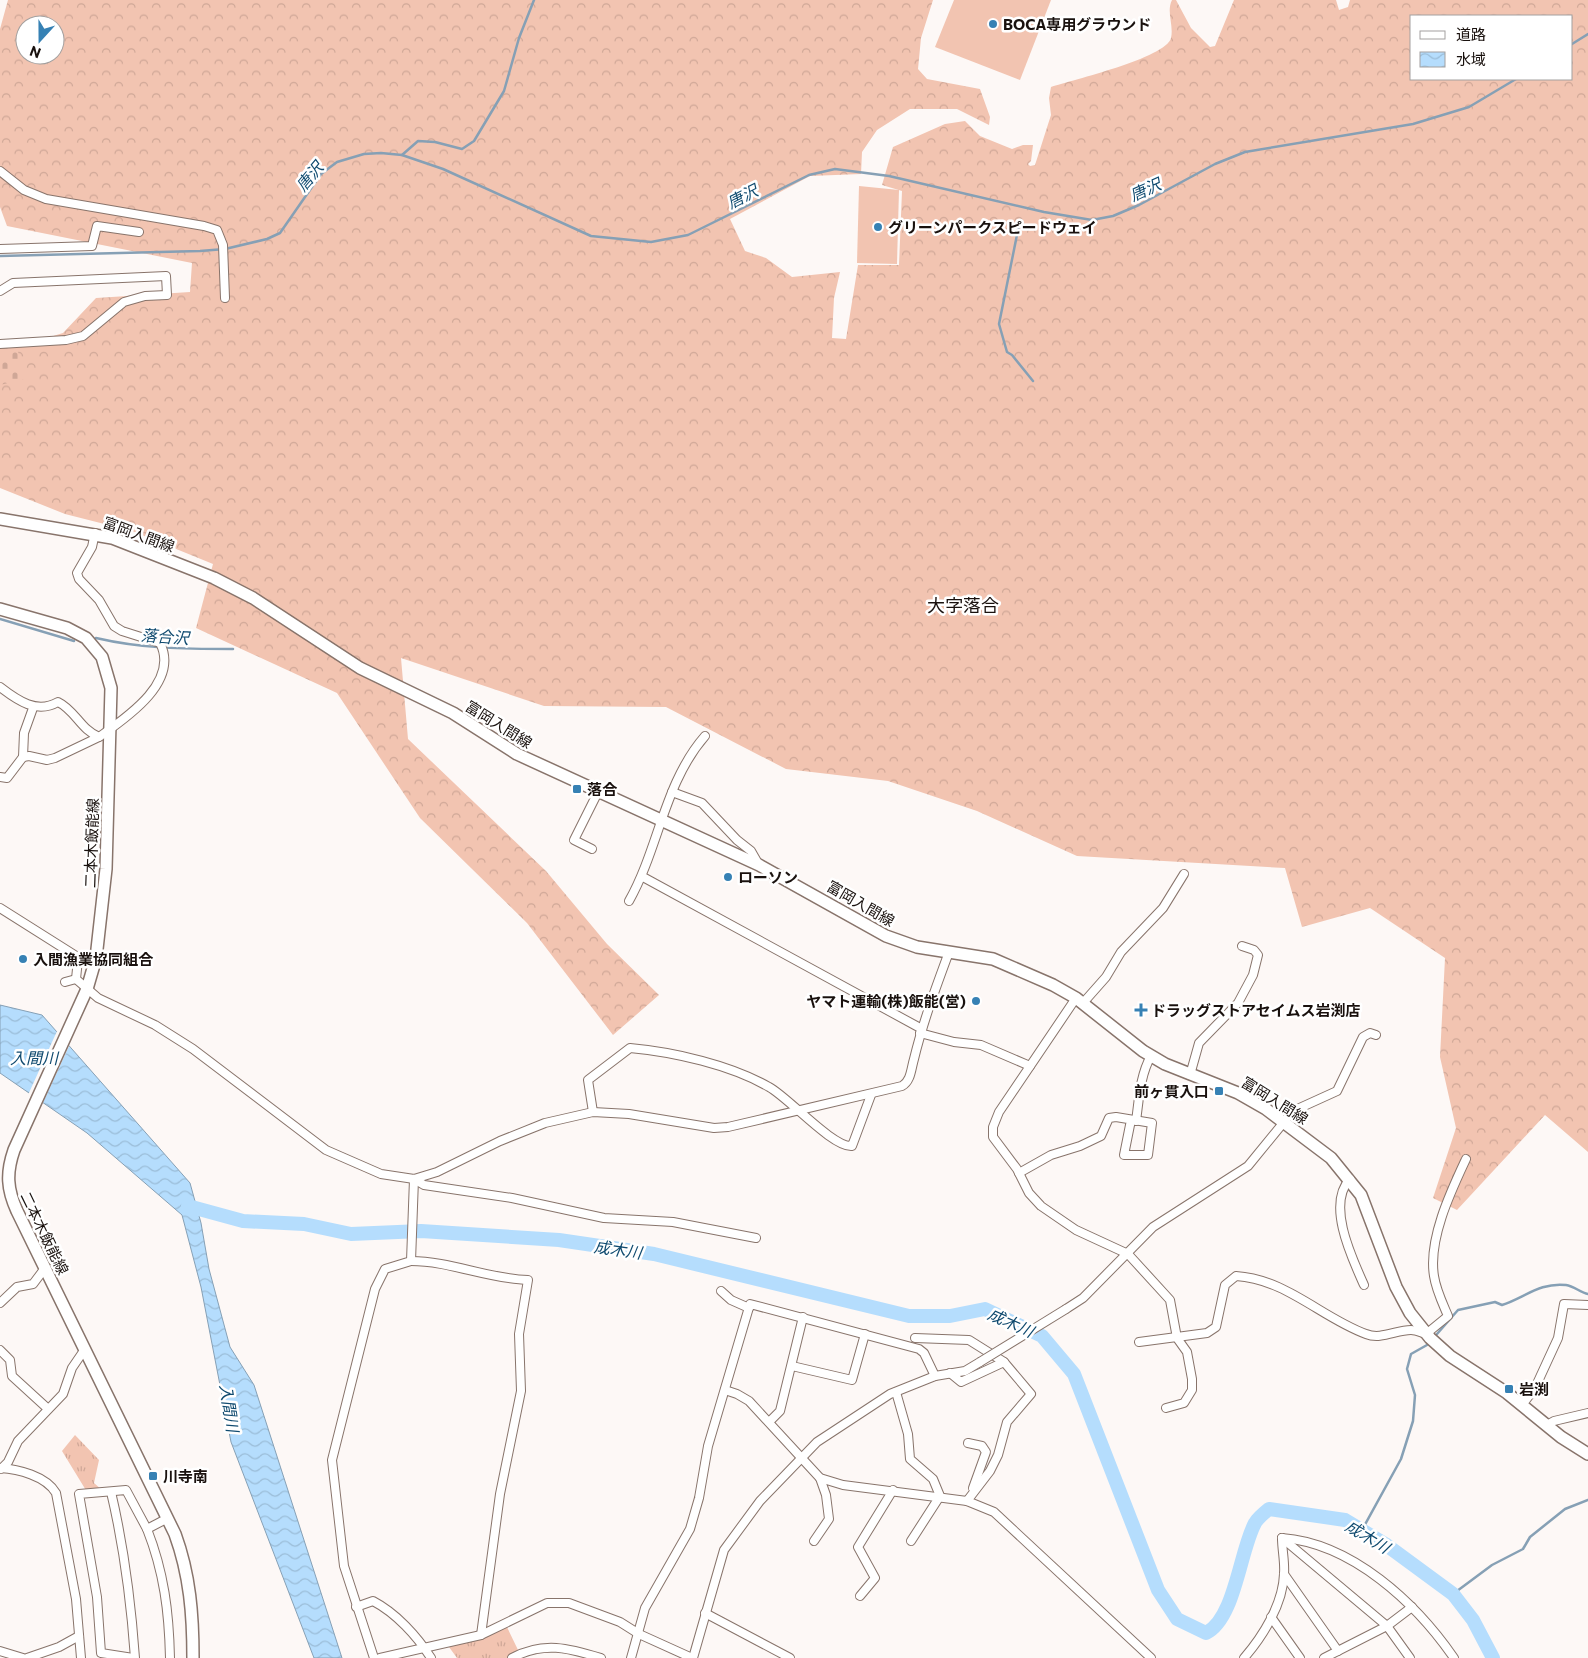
<svg xmlns="http://www.w3.org/2000/svg" width="1588" height="1658" font-family="Commissioner,'Noto Sans JP',sans-serif">
<style>
.grass{fill:url(#grass-tufts)}
.forest{fill:url(#forest-crowns);fill-rule:evenodd}
.cemetery{fill:url(#cemetery-stones)}
.pitch{fill:#f2c4b1}
.water{fill:url(#water-waves);stroke:#86a0b5}
.pier{fill:#fdf8f6}
.lines{fill:none;stroke-linecap:round;stroke-linejoin:round}
.stream{stroke:#86a0b5;stroke-width:2.5}
.river{stroke:#b5ddfd;stroke-width:14}
.street-casing{stroke:#88746b;stroke-width:10}
.secondary-casing{stroke:#88746b;stroke-width:14}
.street{stroke:#fff;stroke-width:8}
.secondary{stroke:#fff;stroke-width:11}
.street-bridge-casing{stroke:#88746b;stroke-width:10;stroke-linecap:butt}
.street-bridge{stroke:#fff;stroke-width:8}
.poi-dot{fill:#3681b4;stroke:#fff;stroke-width:2}
.labels{text-anchor:middle;dominant-baseline:central;stroke-width:5;stroke-linejoin:round;paint-order:stroke}
.poi-label{font-size:15px;font-weight:bold;fill:#19110e;stroke:#fff;text-anchor:start}
.street-label{font-size:15px;fill:#19110e;stroke:#fff}
.water-label{font-size:16px;font-style:italic;fill:#0f4a6f;stroke:#fff}
.quarter-label{font-size:18px;fill:#19110e;stroke:#fff}
</style>
<defs>
<pattern id="grass-tufts" width="24" height="20" patternUnits="userSpaceOnUse" patternTransform="scale(1.25)"><rect width="24" height="20" fill="#f2c4b1"/><path d="M3 7l-1-3M5 7V3M7 7l1-3M15 17l-1-3M17 17v-4M19 17l1-3" fill="none" stroke="#cfa797"/></pattern>
<pattern id="forest-crowns" width="20" height="18" patternUnits="userSpaceOnUse" patternTransform="scale(1.25)"><rect width="20" height="18" fill="#f2c4b1"/><path d="M2 6a3 3 0 1 1 6 0M12 15a3 3 0 1 1 6 0" fill="none" stroke="#cfa797"/></pattern>
<pattern id="cemetery-stones" width="16" height="16" patternUnits="userSpaceOnUse" patternTransform="scale(1.25)"><rect width="16" height="16" fill="#f2c4b1"/><path d="M2 7V4a2 2 0 0 1 4 0v3zM10 15v-3a2 2 0 0 1 4 0v3z" fill="#cfa797"/></pattern>
<pattern id="water-waves" width="16" height="10" patternUnits="userSpaceOnUse" patternTransform="scale(1.25)"><rect width="16" height="10" fill="#b5ddfd"/><path d="M0 5q4-4 8 0t8 0" fill="none" stroke="#9bbdd8"/></pattern>
</defs>
<rect width="100%" height="100%" fill="#fdf8f6"/>
<!-- grass -->
<g class="grass">
<path d="M75 1435 99 1460 94 1483 102 1490 87 1492 62 1451Z"/>
<path d="M506 1625 519 1652 509 1658H457L449 1647 480 1637Z"/>
</g>
<!-- forest -->
<path class="forest" d="M8 0H933L921 38 918 69 927 79 980 89 990 117 989 125 957 109H910L877 130 862 152 861 174 810 176 730 219 745 251 766 258 792 277 840 272 834 298 832 338 846 339 858 265H899L902 191 882 185 893 147 945 124 965 121 980 136 1012 149 1023 145H1033L1031 161 1028 164 1030 166 1035 165 1051 115 1049 98 1051 87C1072 80 1166 58 1171 38 1174 25 1166 12 1172 0H1176L1191 28 1210 47 1215 46 1234 0H1336L1339 10 1348 7 1350 0H1588V1152L1545 1115 1457 1210 1433 1198 1456 1128 1440 1057 1445 958 1370 908 1302 927 1285 868 1077 856 977 811 888 781 786 769 666 707 544 706 401 658 408 739 546 871 607 944 659 995 613 1035 527 923 420 818 337 693 196 628 213 564 132 531 65 514 0 488V357L17 347 63 333 96 298 190 292 192 263 7 226 0 207V29ZM1412 16H1572V79H1412ZM25 25H55V55H25Z"/>
<!-- cemetery -->
<path class="cemetery" d="M17 347 24 379 0 385V348Z"/>
<!-- pitch -->
<g class="pitch">
<path d="M954 0H1051L1020 80 935 47Z"/>
<path d="M859 186 899 190 897 264 857 263Z"/>
</g>
<!-- water -->
<path class="water" d="M0 1005 42 1015 190 1183 201 1223 209 1269 230 1347 254 1385 342 1658H314L231 1442 201 1287 182 1215 87 1133 0 1073Z"/>
<!-- pier -->
<path class="pier" d="M58 1029 70 1044 42 1105 28 1095Z"/>
<g class="lines">
<!-- stream -->
<g class="stream">
<path d="M1572 44 1588 34"/>
<path d="M402 155 418 141 435 142 462 149 474 141 504 91 519 38 534 0"/>
<path d="M1020 220 999 324 1007 352 1012 355 1033 381"/>
<path d="M0 256 200 251 225 249 267 239 280 233 321 174 337 162 364 154 381 153 402 155 443 169 591 236 651 242 688 235 809 175 835 169 889 176 1044 212 1092 220 1113 216 1139 205 1215 164 1245 152 1413 124 1469 107 1516 79"/>
<path d="M0 619 74 641"/>
<path d="M96 638C143 649 185 649 233 649"/>
<path d="M1437 1334 1458 1310 1495 1302 1502 1305C1524 1298 1540 1282 1566 1285 1574 1286 1581 1293 1588 1294"/>
<path d="M1362 1530 1401 1459 1413 1421 1415 1395 1407 1369 1411 1354 1427 1345"/>
<path d="M1453 1594 1492 1565 1523 1549 1530 1537 1565 1509 1588 1500"/>
</g>
<!-- river -->
<path class="river" d="M188 1206 243 1221 304 1224 351 1234 421 1231 559 1240 654 1254 909 1316H950L985 1309 1042 1336 1074 1374 1158 1590 1177 1619 1206 1633C1235 1619 1240 1550 1255 1523 1258 1518 1264 1513 1269 1509L1345 1520 1385 1544 1453 1594 1473 1620 1493 1658"/>
<!-- street casing -->
<g class="street-casing">
<g id="street">
<path d="M0 171 24 190 46 199 204 226 217 230 223 245 225 298"/>
<path d="M0 249 92 246 97 226 139 232"/>
<path d="M0 291 13 283 166 276 167 295 145 296 124 302 83 336 66 340 0 344"/>
<path d="M0 687C18 701 37 714 58 702 75 710 81 730 99 737 126 718 180 682 160 643L122 631 114 626 99 600 79 579 77 573 92 547 95 533"/>
<path d="M23 757 24 733 33 708"/>
<path d="M0 777 7 778 23 757 29 756 47 760 55 758 99 737"/>
<path d="M672 792 702 803 737 840 751 851 759 865"/>
<path d="M592 849 574 840 598 792"/>
<path d="M643 877 922 1029"/>
<path d="M629 901C659 848 664 783 705 736"/>
<path d="M0 908 76 956 78 959 76 979 98 998 155 1025 193 1049 326 1150 381 1174 414 1179 437 1172 500 1141 545 1123 593 1112 629 1114 714 1128 728 1127 902 1086C911 1081 911 1069 914 1059 923 1022 936 987 949 952"/>
<path d="M65 982 76 979"/>
<path d="M1076 998 999 1112 993 1127V1137L1017 1169 1029 1193 1041 1206 1076 1230 1128 1254 1170 1300 1177 1338 1187 1352 1192 1379V1390L1184 1403 1166 1408"/>
<path d="M1083 1003 1106 977 1121 952 1163 908 1184 874"/>
<path d="M920 1033 954 1042 981 1045 1030 1066"/>
<path d="M1190 1075 1199 1043 1238 1003 1253 975 1258 955 1254 950 1242 946"/>
<path d="M593 1112 588 1080 630 1048C674 1052 731 1065 769 1087 788 1097 833 1148 852 1146L871 1095"/>
<path d="M1136 1121C1139 1100 1140 1075 1151 1056"/>
<path d="M1019 1173 1051 1155 1080 1146 1101 1136 1109 1118 1116 1117 1152 1123 1148 1155H1124L1131 1120"/>
<path d="M414 1179 424 1185 512 1198 604 1218 673 1222 756 1238"/>
<path d="M1350 1179C1326 1204 1352 1258 1364 1285"/>
<path d="M411 1261C450 1261 488 1279 528 1280L519 1334 521 1391 500 1494 481 1635"/>
<path d="M721 1291 731 1300 749 1308"/>
<path d="M0 1303 17 1287 33 1284 45 1268"/>
<path d="M1066 1309 1083 1298 1153 1227 1248 1166 1293 1111 1337 1091 1363 1037 1370 1033 1376 1035"/>
<path d="M915 1338 969 1340 1004 1362"/>
<path d="M1139 1342 1207 1333 1216 1327 1225 1285 1236 1276C1286 1279 1322 1318 1366 1334 1381 1340 1396 1330 1411 1330 1416 1330 1422 1333 1426 1334L1448 1316C1443 1304 1436 1290 1434 1276 1428 1239 1451 1191 1466 1159"/>
<path d="M0 1350 10 1360 12 1376 47 1408"/>
<path d="M792 1366 852 1380 865 1334"/>
<path d="M950 1373 961 1382 1004 1362 1031 1394 1007 1422 998 1455 990 1471 967 1501"/>
<path d="M725 1390 737 1394 749 1401 820 1478 843 1485 967 1501 994 1512 1151 1658"/>
<path d="M896 1392 908 1434 910 1459 933 1479 940 1496 911 1541"/>
<path d="M1522 1405 1535 1388 1558 1338 1564 1304 1588 1305"/>
<path d="M769 1422 780 1411 803 1317"/>
<path d="M1547 1425 1554 1421 1588 1413"/>
<path d="M968 1443 982 1446 986 1452 973 1488"/>
<path d="M0 1468C18 1469 46 1476 56 1493L76 1599 81 1658"/>
<path d="M1 1469 8 1462 18 1441 63 1394 72 1368 85 1349"/>
<path d="M111 1492C124 1547 131 1602 135 1658"/>
<path d="M147 1529C164 1572 169 1612 170 1658"/>
<path d="M1282 1538C1352 1543 1416 1603 1454 1658"/>
<path d="M1282 1538 1387 1626 1410 1658"/>
<path d="M814 1541 829 1519 826 1495 820 1478"/>
<path d="M1284 1574 1338 1651"/>
<path d="M860 1596 875 1578 858 1547 893 1490"/>
<path d="M356 1607 373 1601C396 1613 417 1636 431 1658"/>
<path d="M705 1613 790 1658"/>
<path d="M1271 1617 1300 1658"/>
<path d="M0 1651 23 1658"/>
<path d="M27 1658 59 1647 79 1636"/>
<path d="M133 1658 101 1653 97 1597 79 1494 126 1490 147 1529 168 1518"/>
<path d="M374 1658 344 1566 332 1460 375 1289 385 1269 411 1261 414 1179"/>
<path d="M380 1658 481 1635 547 1603H569L620 1622 639 1634 692 1658"/>
<path d="M512 1658C543 1641 569 1648 601 1658"/>
<path d="M631 1658 645 1608 690 1529 699 1498 708 1446 750 1304 919 1349 924 1353 935 1376"/>
<path d="M693 1658 724 1550 760 1501 817 1442 890 1394 935 1376 965 1371 980 1362"/>
<path d="M1244 1658C1263 1636 1283 1604 1284 1574 1285 1562 1282 1550 1282 1538"/>
<path d="M1324 1658 1387 1626 1412 1607"/>
</g>
</g>
<!-- secondary casing -->
<g class="secondary-casing">
<g id="secondary">
<path d="M0 519 112 538 214 578 253 598 360 668 453 713 517 754 759 865 886 936 917 947 993 959 1053 985 1076 998 1143 1051 1165 1064 1238 1093 1266 1109 1331 1158 1361 1195 1396 1287 1410 1313 1430 1338 1450 1356 1507 1393 1561 1437 1588 1454"/>
<path d="M0 609 67 628 86 638 102 657 111 688 106 869 96 958 87 989 14 1150C6 1173 7 1189 17 1211L175 1534C190 1575 193 1615 193 1658"/>
</g>
</g>
<!-- street -->
<use href="#street" class="street"/>
<!-- secondary -->
<use href="#secondary" class="secondary"/>
<!-- street-bridge casing -->
<g class="street-bridge-casing">
<path id="street-bridge" d="M980 1362 1066 1309"/>
</g>
<!-- street-bridge -->
<use href="#street-bridge" class="street-bridge"/>
</g>
<!-- markers -->
<g class="poi-dot">
<circle cx="993" cy="24" r="5"/>
<circle cx="878" cy="227" r="5"/>
<rect x="572" y="784" width="10" height="10" rx="2.5"/>
<circle cx="728" cy="877" r="5"/>
<circle cx="23" cy="959" r="5"/>
<circle cx="976" cy="1001" r="5"/>
<path d="M1138.5 1002.5h5v5h5v5h-5v5h-5v-5h-5v-5h5z"/>
<rect x="1214" y="1086" width="10" height="10" rx="2.5"/>
<rect x="1504" y="1384" width="10" height="10" rx="2.5"/>
<rect x="148" y="1471" width="10" height="10" rx="2.5"/>
</g>
<g class="labels">
<!-- poi labels -->
<g class="poi-label">
<text x="1003" y="24">BOCA専用グラウンド</text>
<text x="888" y="227">グリーンパークスピードウェイ</text>
<text x="587" y="789">落合</text>
<text x="738" y="877">ローソン</text>
<text x="33" y="959">入間漁業協同組合</text>
<text x="966" y="1001" text-anchor="end">ヤマト運輸(株)飯能(営)</text>
<text x="1151" y="1010">ドラッグストアセイムス岩渕店</text>
<text x="1209" y="1091" text-anchor="end">前ヶ貫入口</text>
<text x="1519" y="1389">岩渕</text>
<text x="163" y="1476">川寺南</text>
</g>
<!-- street labels -->
<g class="street-label">
<text transform="translate(139 534) rotate(20)">富岡入間線</text>
<text transform="translate(499 724) rotate(32)">富岡入間線</text>
<text transform="translate(91 843) rotate(-88)">二本木飯能線</text>
<text transform="translate(861 903) rotate(30)">富岡入間線</text>
<text transform="translate(1275 1100) rotate(32)">富岡入間線</text>
<text transform="translate(45 1233) rotate(64)">二本木飯能線</text>
</g>
<!-- water labels -->
<g class="water-label">
<text transform="translate(309 176) rotate(-50)">唐沢</text>
<text transform="translate(1145 189) rotate(-24)">唐沢</text>
<text transform="translate(742 196) rotate(-27)">唐沢</text>
<text transform="translate(165 636) rotate(4)">落合沢</text>
<text x="34" y="1057">入間川</text>
<text transform="translate(618 1249) rotate(8)">成木川</text>
<text transform="translate(1011 1322) rotate(24)">成木川</text>
<text transform="translate(230 1408) rotate(81)">入間川</text>
<text transform="translate(1368 1536) rotate(31)">成木川</text>
</g>
<!-- quarter labels -->
<g class="quarter-label">
<text x="963" y="605">大字落合</text>
</g>
</g>
<!-- legend -->
<rect x="1410" y="15" width="162" height="65" fill="#ffffff" stroke="#a3a09f"/>
<rect x="1420" y="31" width="25" height="8" fill="#ffffff" stroke="#a3a09f"/>
<text x="1456" y="40" font-size="15" fill="#19110e">道路</text>
<rect x="1420" y="52" width="25" height="15" fill="url(#water-waves)" stroke="#a3a09f"/>
<text x="1456" y="65" font-size="15" fill="#19110e">水域</text>
<!-- north arrow -->
<g transform="translate(40 40) rotate(201)"><circle r="24" fill="#ffffff" stroke="#a3a09f"/>
<path d="M0-4L9 19L0 12L-9 19Z" fill="#3681b4"/>
<text y="-8" font-size="14" font-weight="bold" text-anchor="middle" fill="#19110e">N</text>
</g>
</svg>
